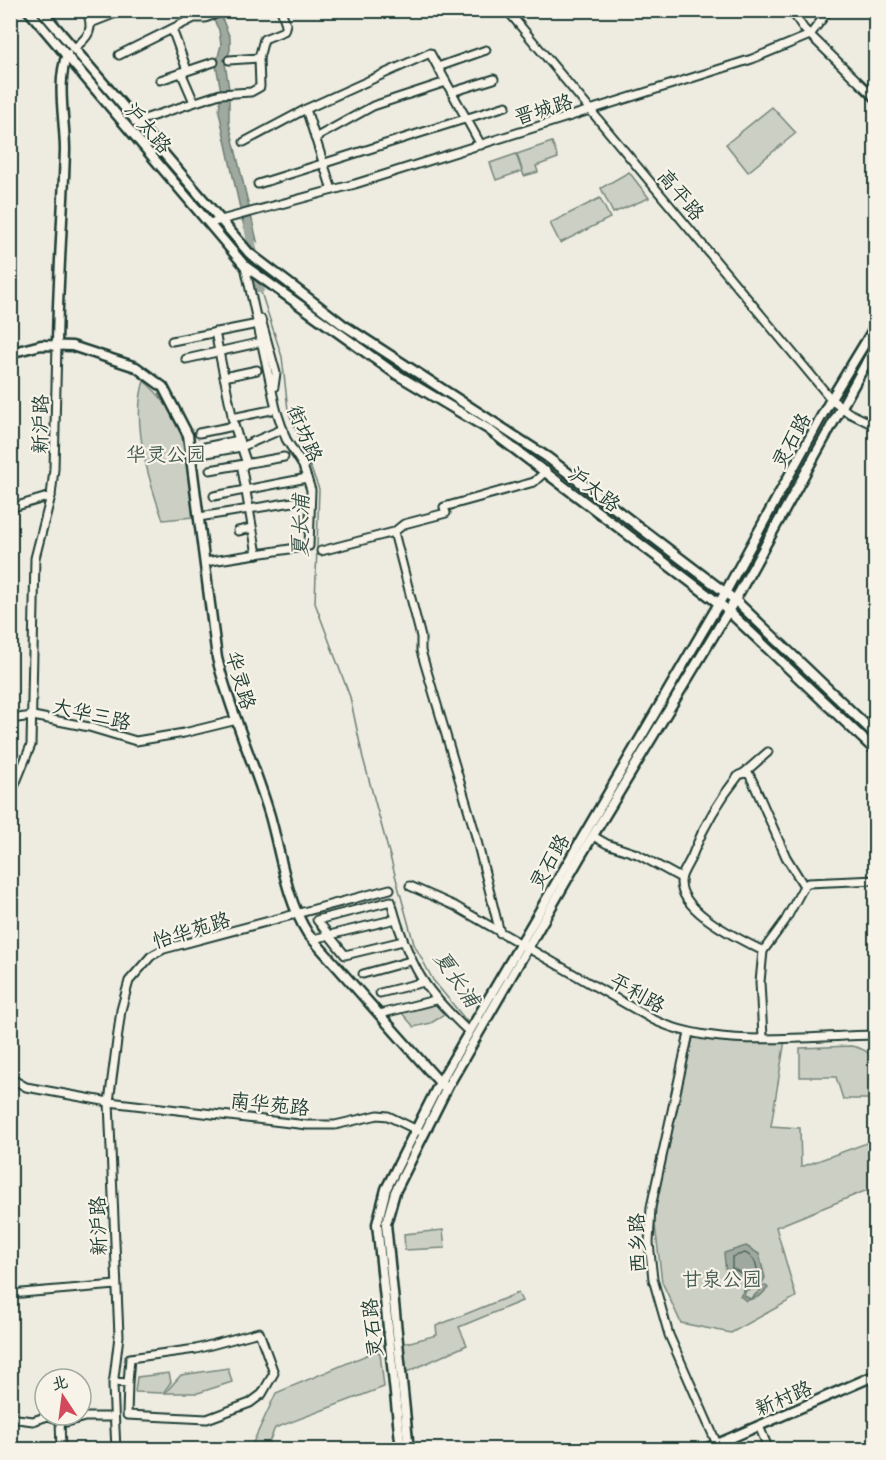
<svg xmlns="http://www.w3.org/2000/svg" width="886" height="1460" font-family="Mali,'LXGW WenKai TC',sans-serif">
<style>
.green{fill:#cccfc4;stroke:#76867c;stroke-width:1.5}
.water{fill:#9fa99f;stroke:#6c7e74;stroke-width:1.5}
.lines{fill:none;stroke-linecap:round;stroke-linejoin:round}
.shore{stroke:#52685f;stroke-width:1.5}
.stream{stroke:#6c7e74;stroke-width:1.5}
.river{stroke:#9fa99f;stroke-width:9}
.minor-casing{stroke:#1f3d34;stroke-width:11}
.major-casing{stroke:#1f3d34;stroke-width:13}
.minor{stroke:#f7f3e8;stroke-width:7}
.major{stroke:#f7f3e8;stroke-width:8}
.labels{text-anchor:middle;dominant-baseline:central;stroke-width:4.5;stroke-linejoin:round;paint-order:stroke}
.street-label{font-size:20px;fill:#1f3d34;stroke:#f7f3e8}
.park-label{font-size:20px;fill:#425a51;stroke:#f7f3e8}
.water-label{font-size:21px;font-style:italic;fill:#3f584f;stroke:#f7f3e8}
</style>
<rect width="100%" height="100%" fill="#eeece1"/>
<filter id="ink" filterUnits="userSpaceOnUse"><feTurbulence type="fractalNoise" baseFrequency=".0167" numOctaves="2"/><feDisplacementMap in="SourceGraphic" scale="12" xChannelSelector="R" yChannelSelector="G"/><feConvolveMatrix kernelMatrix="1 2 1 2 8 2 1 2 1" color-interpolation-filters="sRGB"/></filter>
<g filter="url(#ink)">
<!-- green -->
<g class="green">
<path d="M772 107 796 133 748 172 726 144Z"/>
<path d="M552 142 558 158 536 166 538 172 524 176 517 154Z"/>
<path d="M516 154 522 171 496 180 490 163Z"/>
<path d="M629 172 649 198 613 213 601 188Z"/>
<path d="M600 198 610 218 560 243 550 223Z"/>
<path d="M144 381C190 420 187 462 193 517L163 520C149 482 131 421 144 381Z"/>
<path d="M435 1004 446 1014 431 1023 414 1027 401 1012Z"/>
<path d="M693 1038 785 1040 771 1126 800 1128 801 1167 875 1140V1187L776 1227 796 1297 731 1333 681 1323 662 1282 654 1217 675 1110Z"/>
<path d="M851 1046C882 1051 877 1073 874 1099H843L836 1077H800V1048Z"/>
<path d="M443 1230 445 1248 405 1250 404 1234Z"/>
<path d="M518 1293 522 1301 459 1327 467 1345 405 1373 402 1344 437 1335 436 1326Z"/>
<path d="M376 1351 380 1353 384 1387 275 1428 266 1449H250L276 1393Z"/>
<path d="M228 1368 232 1382 198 1393H165L181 1375Z"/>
<path d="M169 1373 171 1382 163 1393 135 1392 137 1377Z"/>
</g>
<!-- water -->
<g class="water">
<path d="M209 11H219L230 38V50L225 63 229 89V123L257 241 244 227 219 112 221 91 216 65 221 45 219 30Z"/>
<path d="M746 1246 759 1254 765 1278 759 1288 746 1290 744 1296 751 1299 765 1285 768 1288 760 1296 746 1301 740 1296 744 1291 740 1279 726 1273 724 1253Z"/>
</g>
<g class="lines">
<!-- shore -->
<path class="shore" d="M745 1253C756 1258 757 1265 758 1277L754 1283H748L744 1275 732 1268V1257Z"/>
<!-- stream -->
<path class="stream" d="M260 289 282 357 288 410 319 489 315 603 350 697 363 758 414 944 433 980 469 1024"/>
<!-- river -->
<path class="river" d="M248 224 260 289"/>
<!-- minor casing -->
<g class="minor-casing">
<g id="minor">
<path d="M507 10 831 399 849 413 876 426"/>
<path d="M791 10 804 29 876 99"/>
<path d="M91 23 124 10"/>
<path d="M172 29 187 70 181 72 194 102"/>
<path d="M73 49C89 37 95 29 86 10"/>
<path d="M119 55 194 18H205L227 10"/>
<path d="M229 60 259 58"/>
<path d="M438 67 486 50"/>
<path d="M160 80 214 62"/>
<path d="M452 92 494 79"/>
<path d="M135 122 220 94 251 92 260 87 259 58 264 39 284 31 286 24 281 10"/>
<path d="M315 138 373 106 446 82"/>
<path d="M244 142 306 109"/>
<path d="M258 184 506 106"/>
<path d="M332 190 306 109 430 53 481 145"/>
<path d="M210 223 355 184 752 59 810 35 829 10"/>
<path d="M261 319 276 373 274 387"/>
<path d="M215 332 234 425 246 461 242 469 257 554"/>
<path d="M172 341 258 324"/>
<path d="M186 359 262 342"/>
<path d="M224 377 257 370"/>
<path d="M232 418 276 409"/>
<path d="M199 433 234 426"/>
<path d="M239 440 205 447 207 453 241 447 283 429"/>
<path d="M210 470 284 457"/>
<path d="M214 496 307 478"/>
<path d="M10 508 51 496"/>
<path d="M199 517 293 502"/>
<path d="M238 531 252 528"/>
<path d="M321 551 394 532"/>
<path d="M205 562 309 546 311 490 303 466 286 439 276 409 245 266"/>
<path d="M10 719 33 716 89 727 136 741 184 733 237 720"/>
<path d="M744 773 749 774 753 782 786 857 804 886 785 921 763 951C742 940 672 909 682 876 685 868 691 860 694 851 705 823 720 799 739 775Z"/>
<path d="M744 773 768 752"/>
<path d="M10 797 31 745 35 558 51 496 54 469 57 344"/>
<path d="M593 836 607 844 637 854 681 878"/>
<path d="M410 886 455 906 652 1019C714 1050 807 1036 876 1035"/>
<path d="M804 886 808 883 876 880"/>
<path d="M396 919 391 901 317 920 345 955 403 941"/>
<path d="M500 933 474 829 421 651V637L394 532 404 524 446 513 444 507 534 482 546 471"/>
<path d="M313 939 396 919C414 974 427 992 469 1032"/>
<path d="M763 951 760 982 763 1037"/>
<path d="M363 974 410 961"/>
<path d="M380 993 424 982"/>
<path d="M380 1014 435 1000"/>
<path d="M689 1033 651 1207 649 1243 653 1279 669 1335 717 1444"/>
<path d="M10 1078 26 1087 109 1102 307 1125H335L378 1115 388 1116 419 1131"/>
<path d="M10 1294 116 1285"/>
<path d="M113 1382 128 1383 127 1415 207 1419 250 1403 262 1394 274 1373 259 1332 196 1349 130 1358 128 1383"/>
<path d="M10 1418 33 1421 48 1416 67 1422 85 1417H114"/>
<path d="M60 1419 61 1450"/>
<path d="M759 1426 769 1450"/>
<path d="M116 1450 113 1386 119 1336 109 1102 121 1010 129 981 151 956 164 949 390 889"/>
</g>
</g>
<!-- major casing -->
<g class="major-casing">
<g id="major">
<path d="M28 10 245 266 396 374 488 429 725 608 876 751"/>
<path d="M41 10 249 253 342 324 547 457 735 600 876 735"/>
<path d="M57 344C58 279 63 215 65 150 65 119 56 84 67 54"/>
<path d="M10 353 41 345 72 346 136 367 163 387 188 435 217 658C230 712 254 762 270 816 281 855 286 899 308 934L442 1085"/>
<path d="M401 1450 377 1224 386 1189 440 1082 725 593 831 399 876 325"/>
<path d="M409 1450 386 1224 395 1192 448 1086 580 857 735 600 876 345"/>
<path d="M703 1450 876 1375"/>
</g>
</g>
<!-- minor -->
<use href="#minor" class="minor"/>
<!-- major -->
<use href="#major" class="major"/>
</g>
</g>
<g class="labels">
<!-- street labels -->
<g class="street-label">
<text transform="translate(543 108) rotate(-17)">晋城路</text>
<text transform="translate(149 127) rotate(49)">沪太路</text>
<text transform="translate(682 194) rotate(50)">高平路</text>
<text transform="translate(39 424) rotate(-89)">新沪路</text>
<text transform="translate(306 433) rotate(67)">街坊路</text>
<text transform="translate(790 440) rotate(-61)">灵石路</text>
<text transform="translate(595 488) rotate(38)">沪太路</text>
<text transform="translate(242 680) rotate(74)">华灵路</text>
<text transform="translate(92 713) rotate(13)">大华三路</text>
<text transform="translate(548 861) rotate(-60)">灵石路</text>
<text transform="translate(191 929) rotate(-17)">怡华苑路</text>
<text transform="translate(638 992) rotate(29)">平利路</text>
<text transform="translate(270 1103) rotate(6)">南华苑路</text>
<text transform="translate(97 1226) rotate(-92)">新沪路</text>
<text transform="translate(636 1243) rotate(-92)">西乡路</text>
<text transform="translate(371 1328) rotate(-96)">灵石路</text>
<text transform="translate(783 1397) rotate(-23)">新村路</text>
</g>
<!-- park labels -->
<g class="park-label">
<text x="166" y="453">华灵公园</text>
<text x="722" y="1278">甘泉公园</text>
</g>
<!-- water labels -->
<g class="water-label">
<text transform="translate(299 526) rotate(-89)">夏长浦</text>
<text transform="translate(458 978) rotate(55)">夏长浦</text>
</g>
</g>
<!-- margin -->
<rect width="886" height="1460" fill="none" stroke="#f7f3e8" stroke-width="36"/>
<rect x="18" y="18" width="850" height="1424" fill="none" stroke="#1f3d34" stroke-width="2" filter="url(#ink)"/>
<!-- north arrow -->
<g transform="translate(63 1397) rotate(347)"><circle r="28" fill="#f7f3e8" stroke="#a1aaa0" stroke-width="1.5"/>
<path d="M0-4.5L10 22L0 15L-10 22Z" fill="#d1495b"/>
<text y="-9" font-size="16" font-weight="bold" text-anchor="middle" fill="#1f3d34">北</text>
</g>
</svg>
